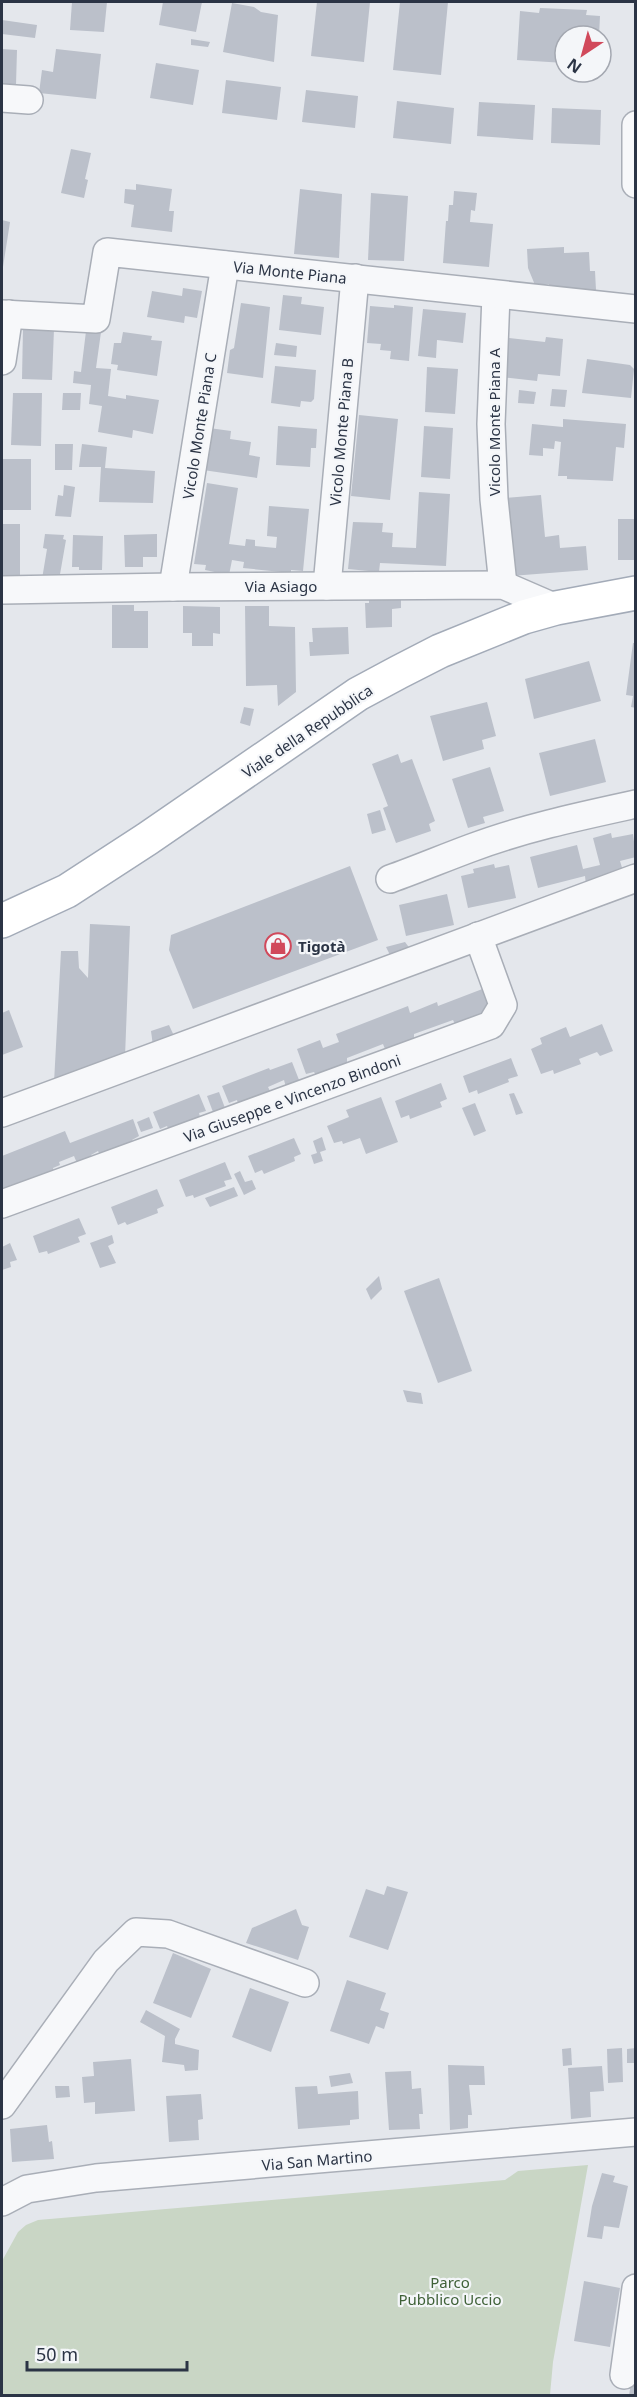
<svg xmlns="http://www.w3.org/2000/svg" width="637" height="2397" font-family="'Noto Sans',sans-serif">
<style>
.green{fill:#c9d6c5}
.building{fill:#bbc0ca}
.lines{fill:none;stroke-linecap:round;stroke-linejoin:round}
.minor-casing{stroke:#a9aeb7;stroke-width:30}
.major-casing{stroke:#a3abb8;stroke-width:36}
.minor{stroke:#f7f8fa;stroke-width:27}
.major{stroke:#fff;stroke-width:33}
.labels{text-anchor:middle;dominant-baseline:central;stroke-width:4.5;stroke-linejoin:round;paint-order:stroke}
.street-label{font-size:15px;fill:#2b3445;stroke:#f4f6f9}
.poi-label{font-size:15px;font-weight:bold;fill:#2b3445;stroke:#f4f6f9;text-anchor:start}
.park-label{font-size:15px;fill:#3f6138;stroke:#f4f6f9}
</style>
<rect width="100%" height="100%" fill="#e4e7ec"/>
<!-- green -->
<path class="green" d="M588 2165 553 2362 550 2395H2V2261L18 2232 26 2225 38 2220 505 2180 518 2171Z"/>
<!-- building -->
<g class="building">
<path d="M72 2H107L104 32 70 30Z"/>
<path d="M163 2H202L196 32 159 25Z"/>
<path d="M317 2H370L364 62 311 56Z"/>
<path d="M400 2H448L441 75 393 70Z"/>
<path d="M232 3 254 7 261 12 278 15 274 62 223 52Z"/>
<path d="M540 8 587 10 586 15 600 16 599 36H565V63L517 60 520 11 539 13Z"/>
<path d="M2 20 37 25 35 38 2 34Z"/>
<path d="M191 39 210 42 208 47 191 45Z"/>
<path d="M2 49 17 50 16 85 5 84V87H2Z"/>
<path d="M56 49 101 54 96 99 39 93 42 70 53 72Z"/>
<path d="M156 63 199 70 193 105 150 98Z"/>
<path d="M226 80 281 87 277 120 222 113Z"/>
<path d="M306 90 358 96 355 128 302 122Z"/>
<path d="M397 101 454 108 451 144 393 138Z"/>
<path d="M479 102 535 105 533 140 477 136Z"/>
<path d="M552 108 601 110 600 145 551 143Z"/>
<path d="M71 149 91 153 85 179 88 180 84 198 61 193Z"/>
<path d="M136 184 172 189 169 211H174L172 232 131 227 134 205 124 203 125 189 136 190Z"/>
<path d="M300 189 342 194 339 258 294 254Z"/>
<path d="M454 191 477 193 475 211 471 210 470 222 493 224 489 267 443 263 446 221H448L449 205H453Z"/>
<path d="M371 193 408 196 404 261 368 260Z"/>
<path d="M2 220 10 222 3 267H2Z"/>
<path d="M564 247V253L589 252 590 271H595L596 290 550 293 549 284 535 285 528 268 527 249Z"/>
<path d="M183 288 202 291 197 318 185 316 184 323 147 317 152 291 182 296Z"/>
<path d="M283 295 302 297 301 304 324 307 321 335 279 330Z"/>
<path d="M241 303 270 307 263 378 227 373 230 350 234 348Z"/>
<path d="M394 305 413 307 409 361 390 359 391 351 380 350 381 344 367 343 370 306 394 308Z"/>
<path d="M423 309 466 313 463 343 437 340 436 358 418 356Z"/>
<path d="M87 323 102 325 96 368 111 369 108 396 126 399V395L159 400 153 434 133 430 132 438 98 432 102 406 89 404 91 385 73 383 74 371 81 372Z"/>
<path d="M23 328 54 329 52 380 22 379Z"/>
<path d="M123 332 152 336 151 340 162 341 157 376 117 370 118 365 111 364 114 343H121Z"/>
<path d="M546 337 563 339 560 376 538 374 537 381 500 377 506 359 509 338 545 342Z"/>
<path d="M276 343 297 346 296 357 274 355Z"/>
<path d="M587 359 630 365 634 369 631 398 582 393Z"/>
<path d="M275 366 316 370 314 399 311 402 301 401 300 407 271 403Z"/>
<path d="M427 367 458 369 455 414 425 412Z"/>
<path d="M552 389 567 390 565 407 550 406Z"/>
<path d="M519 390 536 392 534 404 518 403Z"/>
<path d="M13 393H42L41 446 11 445Z"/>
<path d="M63 393H81L80 410H62Z"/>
<path d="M359 415 398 419 390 500 351 496Z"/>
<path d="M563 419 626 424 624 448 616 447 613 481 567 479V476H558L561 442 555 441 554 449 543 448V456L529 455 532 424 563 427Z"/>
<path d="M278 426 317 429 316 448H311L310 467 276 465Z"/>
<path d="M424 426 453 428 450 479 421 477Z"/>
<path d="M209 428 231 431 230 439 251 442 249 455 260 457 257 478 203 470Z"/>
<path d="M55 444H73L72 470H55Z"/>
<path d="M82 444 107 447 105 468 155 471 153 503 99 502 101 467H79Z"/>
<rect x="2" y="459" width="29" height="51"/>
<path d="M207 483 238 488 229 544 245 546 246 539 255 540V546L276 548 277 537 267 536 269 506 309 509 303 571 291 570V573L243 568 244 562 232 560 229 575 205 570 206 565 194 564Z"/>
<path d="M64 485 75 487 71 517 55 516 58 495 63 496Z"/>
<path d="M419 492 450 494 446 566 380 563 379 572 348 569 353 522 383 523 382 532 393 533 392 547 416 548Z"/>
<path d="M541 495 545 537 559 535 560 548 586 546 588 570 511 576 504 498Z"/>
<rect x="618" y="519" width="18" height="41"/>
<rect x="2" y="524" width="18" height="51"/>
<path d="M45 534 64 535 63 539 66 540 59 580 42 579 47 549 43 548Z"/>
<path d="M157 534V557H143V567H125L124 535Z"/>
<path d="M73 535 103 536 102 570H79V567H72Z"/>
<path d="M369 592H401V608L392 609V627L366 628 365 603H369Z"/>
<path d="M112 605H134V611H148V648H112Z"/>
<path d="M183 606 220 607V634L213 633V646H192V633H183Z"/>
<path d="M245 606H269V626L295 627 296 692 278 706 277 685 246 686Z"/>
<path d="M348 627 349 654 310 656 309 642H313L312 628Z"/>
<path d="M633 643H636V708L631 707 633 696 626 695Z"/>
<path d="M589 661 601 701 534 719 525 679Z"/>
<path d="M487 702 496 736 482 740 484 749 443 761 430 716Z"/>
<path d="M244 707 254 709 250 726 240 723Z"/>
<path d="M595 739 606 782 550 796 539 753Z"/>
<path d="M398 754 401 763 412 759 435 821 429 824 431 831 396 843 383 808 388 806 372 764Z"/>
<path d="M490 767 504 811 483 817 485 823 468 828 452 779Z"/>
<path d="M380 810 386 830 372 834 367 814Z"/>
<path d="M611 833 612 838 633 834 636 857 620 861 623 871 586 885 585 876 538 888 530 857 577 845 583 869 600 865 593 838Z"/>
<path d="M494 864 495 868 509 865 516 898 468 908 461 876 474 873 473 869Z"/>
<path d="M350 866 378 940 193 1009 169 950 171 935Z"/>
<path d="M447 894 454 925 406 936 399 905Z"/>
<path d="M90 924 130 926 125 1057 54 1083 61 951H78L79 968 88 978Z"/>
<path d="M405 942 411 950 391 957 386 947Z"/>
<path d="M485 988 492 1005 484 1008 485 1012 455 1024 453 1020 414 1034V1038L385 1049 383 1044 347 1058V1063L316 1075 314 1072 306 1074 297 1049 320 1040 323 1048 339 1042 336 1034 408 1006 410 1013 437 1002 438 1006Z"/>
<path d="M9 1010 23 1047 2 1055V1013Z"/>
<path d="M602 1024 613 1051 600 1056 597 1052 579 1059 581 1064 554 1074 553 1070 541 1074 531 1049 542 1044 540 1038 566 1027 570 1037Z"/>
<path d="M169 1025 175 1038 153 1046 151 1031Z"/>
<path d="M511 1058 518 1076 508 1079 509 1082 478 1094 477 1090 469 1093 463 1076Z"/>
<path d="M292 1062 301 1085 287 1091 284 1080 268 1087 270 1091 238 1104 237 1100 229 1103 222 1086 269 1068 270 1070Z"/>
<path d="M441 1083 447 1099 440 1102 442 1107 410 1119 409 1115 401 1118 395 1101Z"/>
<path d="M219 1092 225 1108 213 1112 207 1096Z"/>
<path d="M514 1093 523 1113 516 1115 509 1094Z"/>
<path d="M199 1094 206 1111 199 1113 200 1117 169 1130 167 1126 160 1129 153 1112Z"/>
<path d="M381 1097 398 1142 366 1154 360 1138 343 1144 342 1141 334 1143 327 1126 349 1117 346 1110Z"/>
<path d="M475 1103 486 1131 474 1136 462 1108Z"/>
<path d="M149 1117 153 1128 141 1132 137 1122Z"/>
<path d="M133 1119 139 1136 132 1140 133 1143 100 1155 98 1151 91 1155 93 1163 79 1168 74 1156 59 1162 60 1165 53 1168 54 1172 2 1198V1156L65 1131 70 1143Z"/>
<path d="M322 1137 326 1150 320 1152 323 1161 314 1164 311 1155 317 1153 313 1141Z"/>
<path d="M294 1138 301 1154 294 1157 295 1161 264 1174 262 1170 255 1173 248 1156Z"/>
<path d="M225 1162 232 1179 224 1181 226 1186 194 1198 193 1195 186 1197 179 1180Z"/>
<path d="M240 1171 245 1182 252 1180 256 1189 244 1195 234 1174Z"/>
<path d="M234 1187 238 1196 210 1207 205 1198Z"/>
<path d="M157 1189 164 1206 157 1209 158 1213 127 1225 125 1222 118 1225 111 1207Z"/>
<path d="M79 1218 86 1234 78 1237 80 1242 48 1254 47 1251 39 1253 33 1236Z"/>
<path d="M112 1235 114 1243 108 1246 116 1263 100 1268 90 1243Z"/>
<path d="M10 1243 17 1260 10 1262 11 1267 2 1270V1247Z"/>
<path d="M379 1276 382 1289 371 1300 366 1289Z"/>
<path d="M439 1278 472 1371 438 1383 404 1291Z"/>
<path d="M403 1390 421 1393 423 1404 407 1402Z"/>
<path d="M387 1886 408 1892 388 1950 349 1937 366 1889 384 1895Z"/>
<path d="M296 1909 302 1925 309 1927 298 1960 246 1943 252 1928Z"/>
<path d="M173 1953 211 1969 191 2018 153 2003Z"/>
<path d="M347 1980 386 1993 380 2010 389 2013 384 2029 376 2026 369 2044 330 2031Z"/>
<path d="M250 1988 289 2002 271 2052 232 2037Z"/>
<path d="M146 2010 180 2029 175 2039V2044L199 2050 198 2070 185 2071 184 2065 162 2062 165 2036 140 2022Z"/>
<path d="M571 2048 572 2065 563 2066 562 2049Z"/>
<path d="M622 2048 623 2082 608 2083 607 2049Z"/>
<path d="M636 2048V2063H627V2049Z"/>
<path d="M131 2059 135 2111 95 2114V2102L84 2103 82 2077 94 2076 93 2062Z"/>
<path d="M448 2065 484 2066 485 2085H469L472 2115H468V2128L450 2130Z"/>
<path d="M602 2066 604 2091 590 2092 591 2117 571 2119 568 2068Z"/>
<path d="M411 2071 412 2089 421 2088 423 2114H419L420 2129 389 2130 385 2072Z"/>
<path d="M350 2073 353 2083 331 2087 329 2076Z"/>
<path d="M55 2086H69L70 2097 56 2098Z"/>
<path d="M317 2086 318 2094 358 2091 359 2119 350 2120V2125L298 2129 295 2087Z"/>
<path d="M201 2094 203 2119 198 2120 199 2140 169 2142 166 2096Z"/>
<path d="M47 2125 49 2142 52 2141 54 2159 12 2162 10 2129Z"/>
<path d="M602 2173 615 2176 613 2182 628 2186 619 2228 604 2226 602 2239 587 2237 592 2206Z"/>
<path d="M584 2281 620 2288 610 2347 574 2341Z"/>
<path d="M632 2375H636V2396H629Z"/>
</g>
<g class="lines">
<!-- minor casing -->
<g class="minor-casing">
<g id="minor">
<path d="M2 98 29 100"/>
<path d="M636 125V184"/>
<path d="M496 295 491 424 494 499 503 585"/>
<path d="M2 314 96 319 107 252 636 309"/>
<path d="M2 361 9 314"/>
<path d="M327 586 355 278"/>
<path d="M173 587 225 265"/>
<path d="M2 590 173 587 503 585 556 608"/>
<path d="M390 879C418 869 444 858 471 848 524 828 581 816 636 804"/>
<path d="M2 1113 636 878"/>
<path d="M2 1204 491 1025 503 1005 478 936"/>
<path d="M2 2105 106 1961 136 1932 168 1934 305 1983"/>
<path d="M2 2202 27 2189 96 2178 636 2132"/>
<path d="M624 2375 636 2288"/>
</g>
</g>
<!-- major casing -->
<g class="major-casing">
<path id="major" d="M2 921 67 891 147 839 358 694 399 672 440 651 524 617 556 608 636 593"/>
</g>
<!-- minor -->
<use href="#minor" class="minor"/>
<!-- major -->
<use href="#major" class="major"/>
</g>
<!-- icons -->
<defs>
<g id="shop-ring" transform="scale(1.35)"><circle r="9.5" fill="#f4f6f9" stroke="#d1495b" stroke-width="1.5"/><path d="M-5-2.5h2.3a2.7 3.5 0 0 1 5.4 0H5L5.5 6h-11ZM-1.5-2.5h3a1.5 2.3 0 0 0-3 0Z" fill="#d1495b"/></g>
</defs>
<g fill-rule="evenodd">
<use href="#shop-ring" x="278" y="946"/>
</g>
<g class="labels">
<!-- street labels -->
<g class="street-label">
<text transform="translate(290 272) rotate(6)">Via Monte Piana</text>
<text transform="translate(494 422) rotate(-90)">Vicolo Monte Piana A</text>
<text transform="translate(199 426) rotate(-81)">Vicolo Monte Piana C</text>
<text transform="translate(341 432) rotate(-85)">Vicolo Monte Piana B</text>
<text x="281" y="586">Via Asiago</text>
<text transform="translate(307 731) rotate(-34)">Viale della Repubblica</text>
<text transform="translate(292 1098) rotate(-20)">Via Giuseppe e Vincenzo Bindoni</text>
<text transform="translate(317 2160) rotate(-5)">Via San Martino</text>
</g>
<!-- poi labels -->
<g class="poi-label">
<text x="298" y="946">Tigotà</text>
</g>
<!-- park labels -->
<g class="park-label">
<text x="450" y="2282">Parco<tspan x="450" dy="17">Pubblico Uccio</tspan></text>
</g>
</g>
<!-- border -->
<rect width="637" height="2397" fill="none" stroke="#2b3445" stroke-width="6"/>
<!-- north arrow -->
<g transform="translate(583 54) rotate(216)"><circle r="28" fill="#f4f6f9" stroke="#a4a8b1" stroke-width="1.5"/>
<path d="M0-4.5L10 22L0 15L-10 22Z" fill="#d1495b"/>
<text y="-9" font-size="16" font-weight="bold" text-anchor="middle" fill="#2b3445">N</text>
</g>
<!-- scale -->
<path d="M27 2361v9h160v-9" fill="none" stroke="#2b3445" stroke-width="3"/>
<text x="36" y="2361" font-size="18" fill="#2b3445" stroke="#f4f6f9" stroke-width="4.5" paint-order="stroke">50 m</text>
</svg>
